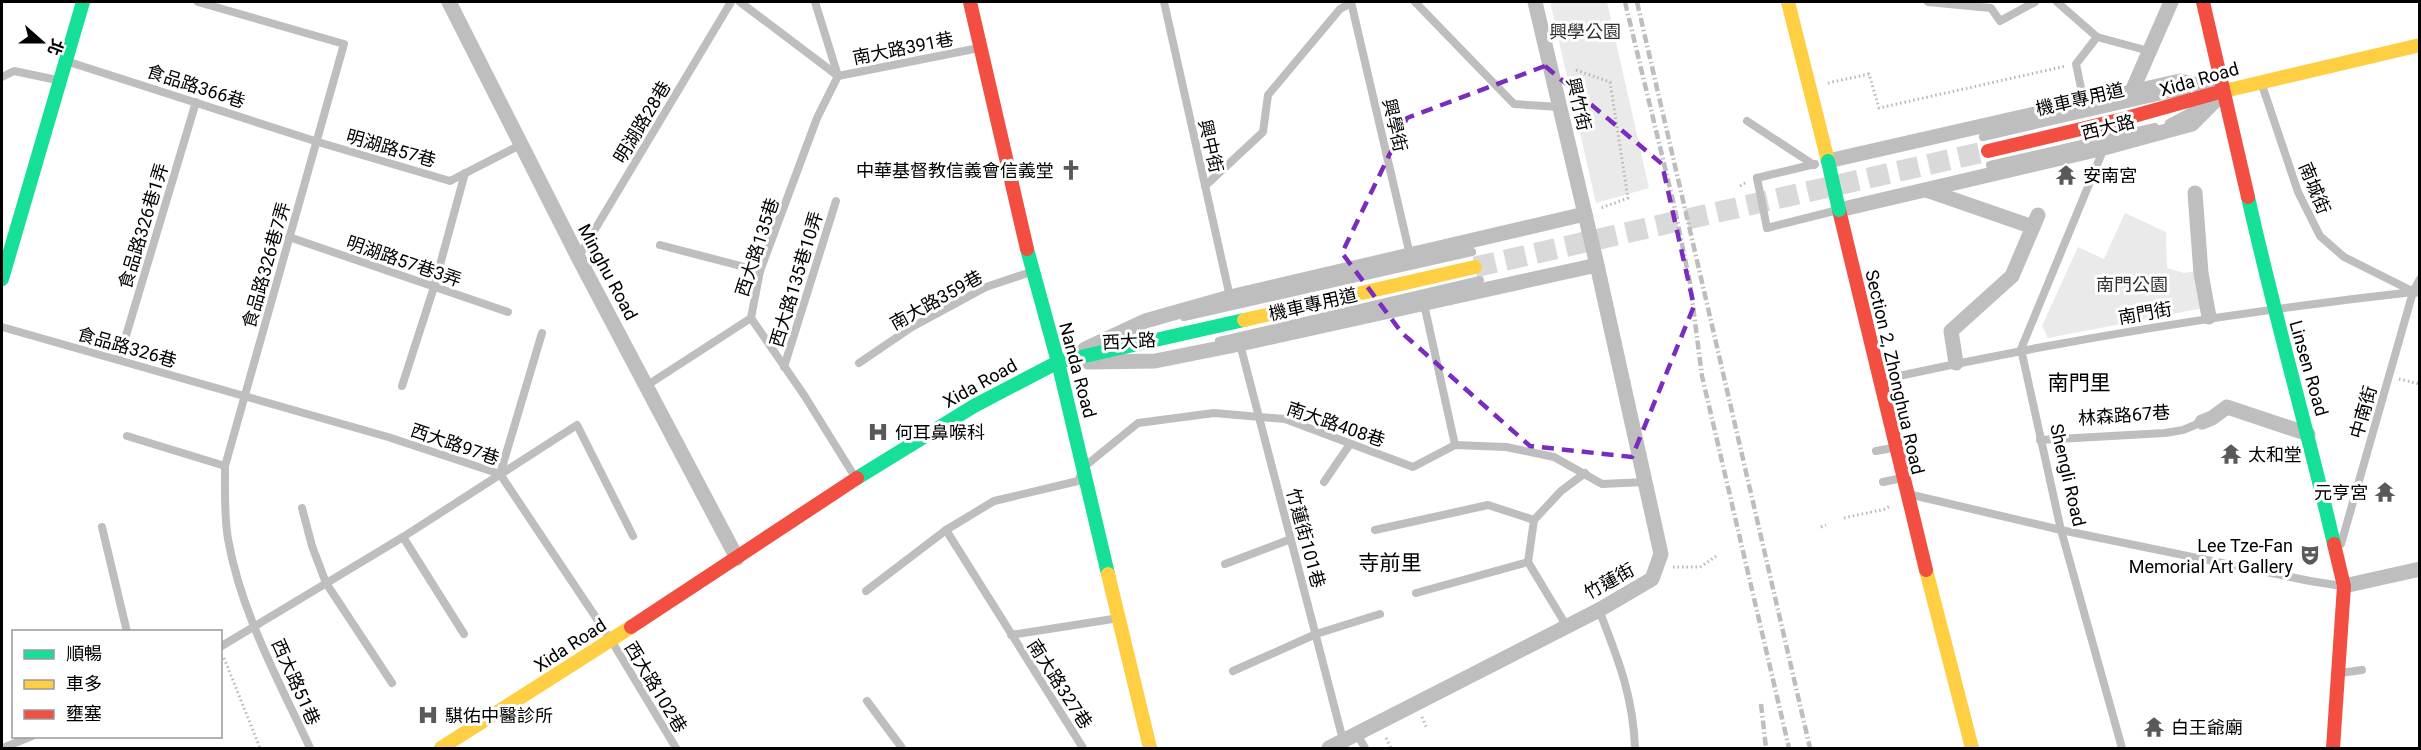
<svg xmlns="http://www.w3.org/2000/svg" width="2421" height="750" font-family="Roboto,'Noto Sans TC',sans-serif">
<style>
.green{fill:#eaeaea}
.lines{fill:none;stroke-linecap:round;stroke-linejoin:round}
.secondary-tunnel{stroke:#d9d9d9;stroke-width:21;stroke-dasharray:21 10;stroke-linecap:butt}
.path{stroke:#b8b8b8;stroke-width:3;stroke-dasharray:1.5 3;stroke-linecap:butt}
.lane{stroke:#bebebe;stroke-width:8}
.street{stroke:#bebebe;stroke-width:15}
.fast{stroke:#16e098;stroke-width:14}
.slow{stroke:#ffcf43;stroke-width:14}
.jam{stroke:#f24e42;stroke-width:14}
.rail{stroke:#bdbdbd;stroke-width:4.5;stroke-dasharray:9 3 1.5 3;stroke-linecap:butt}
.lane-bridge{stroke:#bebebe;stroke-width:8}
.street-bridge{stroke:#bebebe;stroke-width:15}
.fast-bridge{stroke:#16e098;stroke-width:14}
.marked{fill:none;stroke:#7b2cbf;stroke-width:4.5;stroke-dasharray:12 8;stroke-linejoin:round}
.labels{text-anchor:middle;dominant-baseline:central;stroke-width:6;stroke-linejoin:round;paint-order:stroke}
.park-label{font-size:18px;fill:#303030;stroke:#fff}
.street-label{font-size:18px;fill:#000;stroke:#fff}
.poi-label{font-size:18px;fill:#000;stroke:#fff;text-anchor:start}
.quarter-label{font-size:21px;fill:#000;stroke:#fff}
</style>
<rect width="100%" height="100%" fill="#fff"/>
<!-- green -->
<g class="green">
<path d="M1550 2H1607L1649 188 1596 203Z"/>
<path d="M2125 213 2166 232 2167 268 2184 273 2197 271 2204 308 2048 338 2042 326 2078 247 2104 259Z"/>
</g>
<g class="lines">
<!-- secondary-tunnel -->
<path class="secondary-tunnel" d="M1475 267 1988 151"/>
<!-- path -->
<g class="path">
<path d="M1576 70 1610 82 1628 198 1601 208"/>
<path d="M1828 83 1869 74 1879 108 2066 66"/>
<path d="M1740 186 1747 182"/>
<path d="M2399 379 2420 384"/>
<path d="M1844 518 1885 509 1890 506"/>
<path d="M1821 527 1826 525"/>
<path d="M1673 567H1700L1718 555"/>
<path d="M224 658 260 748"/>
<path d="M1422 717 1427 729"/>
<path d="M1386 738 1391 748"/>
</g>
<!-- lane -->
<g class="lane">
<path d="M198 2 344 44 225 466C225 490 224 515 228 539 241 613 279 681 310 748"/>
<path d="M740 2 838 76 817 118 760 271 751 318 804 395 855 477"/>
<path d="M815 2 838 76 979 48"/>
<path d="M1164 2 1230 297"/>
<path d="M1351 2 1410 255"/>
<path d="M1415 2 1514 104 1560 107"/>
<path d="M1928 2 1991 8 2000 21 2035 2"/>
<path d="M2057 2 2097 37 2149 51"/>
<path d="M66 61 318 142 450 181 520 145"/>
<path d="M2 77 14 71 57 80"/>
<path d="M2261 82 2298 192 2320 236 2344 257 2412 291"/>
<path d="M2084 102 2076 64 2097 37"/>
<path d="M1747 121 1814 165"/>
<path d="M2169 123 2201 106"/>
<path d="M1983 137 2170 94 2187 93"/>
<path d="M2104 148 2021 349 2061 530 2122 748"/>
<path d="M1990 165 2155 127"/>
<path d="M1757 178 1815 164"/>
<path d="M1205 186 1263 132 1268 95 1340 9 1351 3"/>
<path d="M1767 228 1838 210"/>
<path d="M289 237 508 312"/>
<path d="M660 245 760 271"/>
<path d="M579 256 731 2"/>
<path d="M1424 304 1455 445"/>
<path d="M1184 317 1472 252"/>
<path d="M2 327 388 437 500 474 611 640 676 748"/>
<path d="M1219 341 1480 280"/>
<path d="M1240 344 1343 740"/>
<path d="M119 359 196 102"/>
<path d="M859 363 912 327 986 287 1031 272"/>
<path d="M784 367 836 201"/>
<path d="M1880 380C2057 341 2233 312 2413 292L2420 293"/>
<path d="M402 386 434 287 465 173"/>
<path d="M646 386 751 318"/>
<path d="M127 436 225 466"/>
<path d="M2040 440 2165 433 2183 430 2202 422"/>
<path d="M1876 451 1893 448"/>
<path d="M500 474 542 333"/>
<path d="M1324 482 1350 444"/>
<path d="M1883 482 1902 478"/>
<path d="M1908 494 2061 530 2310 581 2342 586"/>
<path d="M302 508 312 546 326 583 392 683"/>
<path d="M1534 520 1528 562 1566 625"/>
<path d="M102 527 127 632"/>
<path d="M946 530 1083 748"/>
<path d="M1375 530 1488 505 1534 520 1561 491 1585 473"/>
<path d="M403 537 464 634"/>
<path d="M2341 544 2413 292 2420 279"/>
<path d="M1225 564 1291 539"/>
<path d="M866 591 946 530 994 501 1078 481 1084 467 1138 423 1214 413 1285 419 1413 467 1455 445 1506 447 1554 457 1602 484 1645 482"/>
<path d="M1416 593 1528 562"/>
<path d="M1599 610C1618 659 1633 695 1635 748"/>
<path d="M1011 635 1119 618"/>
<path d="M220 647 403 537 577 425 633 536"/>
<path d="M1233 671 1316 634 1380 614"/>
<path d="M2340 673 2362 670"/>
<path d="M867 701 902 748"/>
<path d="M1357 734 1365 748"/>
<path d="M3 748 32 736"/>
</g>
<!-- street -->
<g class="street">
<path d="M449 2 578 257 737 558"/>
<path d="M2132 91 2171 2"/>
<path d="M1828 161 2180 81 2222 90"/>
<path d="M1926 190 2033 227"/>
<path d="M2195 193 2201 273 2209 317"/>
<path d="M1839 210 2104 148 2192 124 2223 93"/>
<path d="M1085 349 1145 321 1230 297 1585 214 1535 2"/>
<path d="M1088 362 1155 361 1240 344 1597 265 1661 554 1652 579 1599 610 1329 748"/>
<path d="M1956 363 1951 331 2012 276 2038 215"/>
<path d="M2202 422 2212 418 2227 407 2308 434"/>
<path d="M2344 586 2420 569"/>
</g>
<!-- fast -->
<g class="fast">
<path d="M2248 197C2274 314 2307 428 2334 544"/>
<path d="M1027 249 1058 362 1108 574"/>
<path d="M2 279 83 2"/>
<path d="M857 478 974 406 1058 362 1244 320"/>
</g>
<!-- slow -->
<g class="slow">
<path d="M1788 2 1828 161"/>
<path d="M2216 93 2420 45"/>
<path d="M1244 320 1475 267"/>
<path d="M1926 570 1972 748"/>
<path d="M1108 574 1150 748"/>
<path d="M441 748 631 627"/>
</g>
<!-- jam -->
<g class="jam">
<path d="M970 2 1027 249"/>
<path d="M2203 2 2248 197"/>
<path d="M1988 151 2123 119 2216 93"/>
<path d="M1839 210 1926 570"/>
<path d="M631 627 857 478"/>
<path d="M2333 748 2344 586 2334 544"/>
</g>
<!-- rail -->
<g class="rail">
<path d="M1625 2 1674 205 1690 283 1702 376 1789 748"/>
<path d="M1637 2 1810 748"/>
<path d="M1761 704 1766 748"/>
</g>
<!-- lane-bridge -->
<path class="lane-bridge" d="M1757 178 1767 228"/>
<!-- street-bridge -->
<path class="street-bridge" d="M1585 214 1597 265"/>
<!-- fast-bridge -->
<path class="fast-bridge" d="M1828 161 1839 210"/>
</g>
<!-- marked area -->
<path class="marked" d="M1545 66 1662 164 1694 306 1632 457 1530 446 1402 333 1342 253 1407 118Z"/>
<!-- icons -->
<defs>
<g id="church-bare" transform="scale(1.62)"><path d="M-1.2-6h2.4v3.5h3.3v2.4h-3.3V6h-2.4V-.1h-3.3v-2.4h3.3Z" fill="#595959" stroke="#fff" stroke-width="2.5" paint-order="stroke"/></g>
<g id="temple-bare" transform="scale(1.62)"><path d="M0-6L5-2H3V0L6.5 2.5H4V6H1.5V3h-3V6H-4V2.5H-6.5L-3 0V-2H-5Z" fill="#595959" stroke="#fff" stroke-width="2.5" paint-order="stroke"/></g>
<g id="hospital-bare" transform="scale(1.62)"><path d="M-5-5h3v3.5h4V-5h3V5h-3V1.5h-4V5h-3Z" fill="#595959" stroke="#fff" stroke-width="2.5" paint-order="stroke"/></g>
<g id="theatre-bare" transform="scale(1.62)"><path d="M-5-5.5Q0-4 5-5.5V0Q5 5 0 6Q-5 5-5 0ZM-3.3-2.5H-1v1.5H-3.3ZM1-2.5H3.3v1.5H1ZM-2.8 1Q0 5.5 2.8 1Z" fill="#595959" stroke="#fff" stroke-width="2.5" paint-order="stroke"/></g>
</defs>
<g fill-rule="evenodd">
<use href="#church-bare" x="1071" y="170"/>
<use href="#temple-bare" x="2066" y="175"/>
<use href="#hospital-bare" x="878" y="432"/>
<use href="#temple-bare" x="2231" y="454"/>
<use href="#temple-bare" x="2385" y="492"/>
<use href="#theatre-bare" x="2310" y="555"/>
<use href="#hospital-bare" x="428" y="715"/>
<use href="#temple-bare" x="2154" y="727"/>
</g>
<g class="labels">
<!-- park labels -->
<g class="park-label">
<text x="1585" y="31">興學公園</text>
<text x="2132" y="284">南門公園</text>
</g>
<!-- street labels -->
<g class="street-label">
<text transform="translate(903 48) rotate(-11)">南大路391巷</text>
<text transform="translate(2199 79) rotate(-16)">Xida Road</text>
<text transform="translate(196 86) rotate(18)">食品路366巷</text>
<text transform="translate(2080 99) rotate(-13)">機車專用道</text>
<text transform="translate(1579 104) rotate(77)">興竹街</text>
<text transform="translate(642 122) rotate(-59)">明湖路28巷</text>
<text transform="translate(1395 125) rotate(77)">興學街</text>
<text transform="translate(2108 127) rotate(-14)">西大路</text>
<text transform="translate(1211 146) rotate(77)">興中街</text>
<text transform="translate(391 148) rotate(16)">明湖路57巷</text>
<text transform="translate(2315 188) rotate(68)">南城街</text>
<text transform="translate(143 226) rotate(-73)">食品路326巷1弄</text>
<text transform="translate(757 247) rotate(-72)">西大路135巷</text>
<text transform="translate(404 261) rotate(19)">明湖路57巷3弄</text>
<text transform="translate(266 265) rotate(-74)">食品路326巷7弄</text>
<text transform="translate(608 272) rotate(62)">Minghu Road</text>
<text transform="translate(796 279) rotate(-73)">西大路135巷10弄</text>
<text transform="translate(936 300) rotate(-29)">南大路359巷</text>
<text transform="translate(1313 304) rotate(-13)">機車專用道</text>
<text transform="translate(2145 313) rotate(-10)">南門街</text>
<text transform="translate(1129 341) rotate(-3)">西大路</text>
<text transform="translate(127 347) rotate(16)">食品路326巷</text>
<text transform="translate(2309 368) rotate(74)">Linsen Road</text>
<text transform="translate(1078 370) rotate(75)">Nanda Road</text>
<text transform="translate(1895 372) rotate(77)">Section 2, Zhonghua Road</text>
<text transform="translate(980 383) rotate(-29)">Xida Road</text>
<text transform="translate(2363 412) rotate(-74)">中南街</text>
<text transform="translate(2124 415) rotate(-4)">林森路67巷</text>
<text transform="translate(1336 424) rotate(19)">南大路408巷</text>
<text transform="translate(455 444) rotate(19)">西大路97巷</text>
<text transform="translate(2068 475) rotate(77)">Shengli Road</text>
<text transform="translate(1306 538) rotate(75)">竹蓮街101巷</text>
<text transform="translate(1609 581) rotate(-29)">竹蓮街</text>
<text transform="translate(570 645) rotate(-33)">Xida Road</text>
<text transform="translate(296 682) rotate(66)">西大路51巷</text>
<text transform="translate(1060 684) rotate(57)">南大路327巷</text>
<text transform="translate(656 687) rotate(59)">西大路102巷</text>
</g>
<!-- poi labels -->
<g class="poi-label">
<text x="1054" y="170" text-anchor="end">中華基督教信義會信義堂</text>
<text x="2083" y="175">安南宮</text>
<text x="895" y="432">何耳鼻喉科</text>
<text x="2248" y="454">太和堂</text>
<text x="2368" y="492" text-anchor="end">元亨宮</text>
<text x="2293" y="545" text-anchor="end">Lee Tze-Fan<tspan x="2293" dy="21">Memorial Art Gallery</tspan></text>
<text x="445" y="715">騏佑中醫診所</text>
<text x="2171" y="727">白王爺廟</text>
</g>
<!-- quarter labels -->
<g class="quarter-label">
<text x="2079" y="383">南門里</text>
<text x="1390" y="563">寺前里</text>
</g>
</g>
<!-- border -->
<rect width="2421" height="750" fill="none" stroke="#000000" stroke-width="6"/>
<!-- legend -->
<rect x="12" y="630" width="210" height="108" fill="#ffffff" stroke="#999999" stroke-width="1.5"/>
<rect x="24" y="650" width="30" height="9" fill="#16e098" stroke="#999999" stroke-width="1.5"/>
<text x="66" y="660" font-size="18" fill="#000000">順暢</text>
<rect x="24" y="680" width="30" height="9" fill="#ffcf43" stroke="#999999" stroke-width="1.5"/>
<text x="66" y="690" font-size="18" fill="#000000">車多</text>
<rect x="24" y="710" width="30" height="9" fill="#f24e42" stroke="#999999" stroke-width="1.5"/>
<text x="66" y="720" font-size="18" fill="#000000">壅塞</text>
<!-- north arrow -->
<g transform="translate(42 42) rotate(111)" stroke="#ffffff" stroke-width="4.5" paint-order="stroke">
<path d="M0-4.5L10 22L0 15L-10 22Z" fill="#000000"/>
<text y="-9" font-size="16" font-weight="bold" text-anchor="middle" fill="#000000">北</text>
</g>
</svg>
